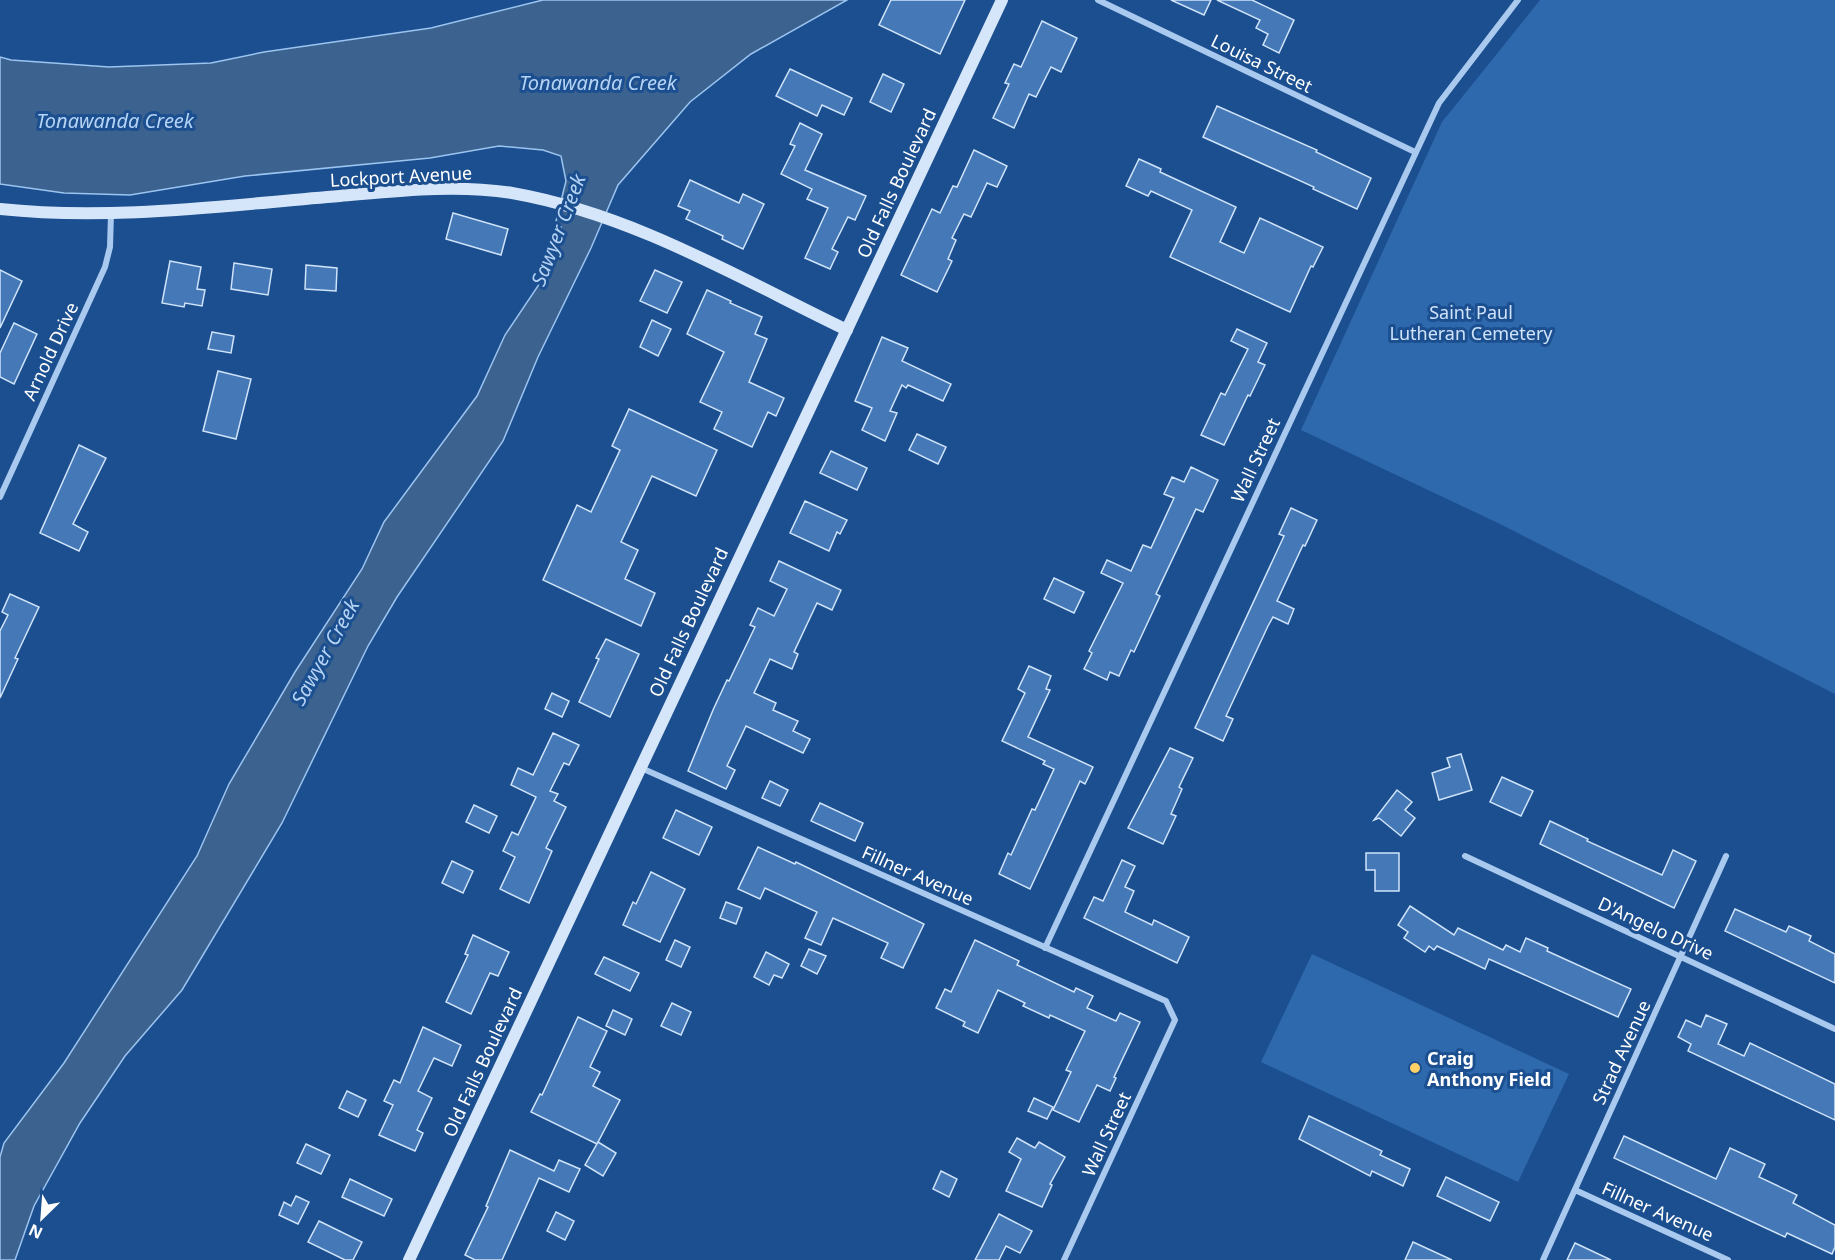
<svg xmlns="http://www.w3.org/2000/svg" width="1835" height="1260" font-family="'Noto Sans',sans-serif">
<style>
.green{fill:#2e69ad}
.water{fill:#3c6290;stroke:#9cc4f0;stroke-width:1.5}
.building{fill:#4478b7;stroke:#cfe3fa;stroke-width:1.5}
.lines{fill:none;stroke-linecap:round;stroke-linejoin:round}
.street{stroke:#a9c9ee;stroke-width:6}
.secondary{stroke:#d6e6fa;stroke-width:12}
.poi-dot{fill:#ffd166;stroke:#1b4f8f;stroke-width:2}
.labels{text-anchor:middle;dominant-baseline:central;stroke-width:6;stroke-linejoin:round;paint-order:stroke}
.street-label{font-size:18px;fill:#fff;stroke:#1b4f8f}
.park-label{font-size:18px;fill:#cfe3fa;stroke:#1b4f8f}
.poi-label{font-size:18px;font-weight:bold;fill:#fff;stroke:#1b4f8f;text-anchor:start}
.water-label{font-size:20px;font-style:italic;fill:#b5d3f5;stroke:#1b4f8f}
</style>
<rect width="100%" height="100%" fill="#1b4f8f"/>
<!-- green -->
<g class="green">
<path d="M1540 0H1835V694L1500 524 1301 430 1442 122Z"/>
<path d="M1312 954 1569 1074 1518 1182 1261 1062Z"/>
</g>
<!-- water -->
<path class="water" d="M543 0H847L751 54 690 102 618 185 591 248 538 357 503 441 397 597 368 646 282 823 182 990 125 1056 80 1123 34 1206 15 1260H0V1157L4 1143 64 1063 197 856 229 784 295 672 362 569 384 522 477 396 505 335 540 283 561 227 556 221 566 181 561 156 543 150 499 146 430 158 245 176 130 195 64 193 0 184V57L11 60 109 67 211 63 264 52 431 28Z"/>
<!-- building -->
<g class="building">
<path d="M891 0H965L940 54 879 25Z"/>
<path d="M1171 0H1211L1204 15Z"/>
<path d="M1217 0H1252L1294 20 1279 53 1263 45 1268 34 1256 28 1260 20Z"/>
<path d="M1042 21 1077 38 1061 72 1051 67 1036 97 1029 94 1014 128 993 118 1009 84 1005 83 1014 64 1021 67Z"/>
<path d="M790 69 852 98 844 115 822 105 817 116 776 96Z"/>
<path d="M883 74 904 84 891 112 870 102Z"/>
<path d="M1217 106 1317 150 1316 152 1371 178 1357 209 1313 189 1314 187 1203 137Z"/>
<path d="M800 123 822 134 805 170 866 196 855 220 848 217 832 249 838 252 830 269 805 258 828 208 807 199 812 189 781 174 795 146 790 144Z"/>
<path d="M974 150 1007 166 997 187 987 183 971 217 964 214 952 238 956 240 948 259 952 261 937 292 901 275 932 209 940 213 953 186 957 187Z"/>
<path d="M1139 159 1161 169 1160 172 1236 207 1220 242 1244 253 1260 218 1323 247 1313 267 1311 266 1290 312 1170 257 1192 210 1151 191 1148 196 1126 186Z"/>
<path d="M690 180 739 203 743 194 764 204 743 249 722 239 723 236 686 219 690 211 678 206Z"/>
<path d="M453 213 508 229 501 255 446 239Z"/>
<path d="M170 261 201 267 197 289 205 290 202 306 185 303 184 307 162 303Z"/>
<path d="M234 263 272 269 268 295 231 289Z"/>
<path d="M306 265 337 268 336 291 305 289Z"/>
<path d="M0 270 22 281 0 328Z"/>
<path d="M655 270 682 282 667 313 640 301Z"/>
<path d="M707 290 731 301 730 303 762 317 755 334 767 339 749 382 784 398 776 416 768 412 752 447 714 429 722 412 700 402 724 352 687 334Z"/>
<path d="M652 320 671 329 658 356 640 347Z"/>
<path d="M14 323 37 334 14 384 0 377V353Z"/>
<path d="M1237 329 1267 343 1258 362 1265 365 1250 396 1248 395 1224 445 1201 435 1221 393 1225 395 1248 349 1231 341Z"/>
<path d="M212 332 234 336 231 353 208 349Z"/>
<path d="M882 337 908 348 902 361 951 384 943 401 908 385 906 388 902 385 890 411 897 413 885 441 862 430 872 408 855 401Z"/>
<path d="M218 371 251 379 236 439 203 431Z"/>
<path d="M629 409 717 450 696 496 652 476 621 542 638 550 625 579 655 593 641 626 543 580 577 505 591 512 620 450 612 446Z"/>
<path d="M917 434 946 447 938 464 909 450Z"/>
<path d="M79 445 106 458 73 524 88 532 79 551 40 533Z"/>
<path d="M831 451 867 468 857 490 820 473Z"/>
<path d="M1191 467 1218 480 1203 512 1196 509 1156 594 1160 596 1134 652 1131 650 1119 676 1110 672 1107 680 1084 669 1092 653 1089 651 1123 583 1101 573 1107 560 1131 571 1143 545 1151 548 1174 498 1164 494 1172 477 1184 482Z"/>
<path d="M805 501 847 520 840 534 837 532 829 551 790 533Z"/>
<path d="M1291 508 1317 520 1305 546 1303 545 1277 601 1294 609 1288 624 1273 617 1268 626 1226 716 1233 719 1223 741 1195 728 1284 536 1279 534Z"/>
<path d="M779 561 841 590 832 610 817 603 794 652 798 654 792 669 770 659 754 693 776 703 773 710 798 721 793 731 810 739 803 753 746 726 727 766 735 770 726 789 688 771 713 710 727 680 729 681 755 627 750 625 758 608 774 616 787 589 770 581Z"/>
<path d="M1054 578 1084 592 1074 613 1044 599Z"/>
<path d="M10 594 39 607 15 658 18 659 0 698V631L8 615 2 612Z"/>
<path d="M606 639 639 654 610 717 579 702 599 659 596 658Z"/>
<path d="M1029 666 1051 676 1046 689 1050 690 1028 737 1093 767 1085 784 1080 781 1030 889 999 874 1008 853 1011 855 1032 809 1035 810 1054 769 1043 764 1045 761 1002 741 1025 693 1018 689Z"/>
<path d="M552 693 569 701 562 717 545 709Z"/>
<path d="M553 733 579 745 569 765 564 763 550 791 558 794 554 801 566 807 546 848 552 851 529 903 500 889 515 857 503 851 512 832 518 835 536 797 511 785 518 768 533 775Z"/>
<path d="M1170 748 1193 758 1179 787 1182 789 1171 814 1176 816 1163 844 1128 828Z"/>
<path d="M1461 754 1472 790 1439 800 1432 773 1450 767 1447 758Z"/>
<path d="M1502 777 1533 791 1521 816 1490 802Z"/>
<path d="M770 781 788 790 780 806 762 798Z"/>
<path d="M1397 790 1412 802 1405 810 1415 818 1401 836 1379 818 1374 820Z"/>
<path d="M820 803 863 823 855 841 811 821Z"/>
<path d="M474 805 497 816 489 833 466 822Z"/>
<path d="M676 810 712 827 699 855 663 838Z"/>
<path d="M1550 821 1588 839 1587 841 1662 875 1673 850 1696 861 1674 908 1540 844Z"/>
<path d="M758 847 795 864 796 862 924 924 903 968 881 958 888 943 833 918 821 945 805 938 817 912 765 888 760 899 738 889Z"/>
<path d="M1366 853H1399V891H1375V870H1366Z"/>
<path d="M1122 860 1135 866 1125 887 1134 891 1125 912 1152 925 1154 920 1189 937 1177 963 1084 918 1094 897 1103 901Z"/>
<path d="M452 861 473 871 463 893 442 883Z"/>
<path d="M651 872 685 889 660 942 623 925 633 902 636 904Z"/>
<path d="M726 902 742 908 736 924 720 918Z"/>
<path d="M1410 906 1454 935 1458 928 1503 950 1506 945 1520 952 1526 938 1548 948 1547 951 1631 989 1618 1017 1489 959 1485 969 1437 946 1434 950 1429 946 1425 952 1404 938 1408 932 1398 925Z"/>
<path d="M1735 909 1786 932 1789 926 1811 936 1809 941 1835 954V983L1725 931Z"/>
<path d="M473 935 509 952 498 976 490 973 471 1014 446 1002 468 955 465 954Z"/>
<path d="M675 940 690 947 681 967 666 960Z"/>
<path d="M975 940 1019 961 1017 965 1074 992 1076 988 1093 996 1087 1008 1116 1021 1120 1013 1140 1022 1114 1077 1116 1078 1110 1091 1097 1085 1079 1122 1053 1110 1071 1072 1066 1070 1085 1031 1050 1015 1049 1018 1023 1006 1025 1003 998 990 978 1033 963 1026 965 1022 936 1008 945 989 951 992Z"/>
<path d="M809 949 826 956 817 974 801 966Z"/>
<path d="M766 952 789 964 782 978 774 975 769 985 754 977Z"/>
<path d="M604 957 639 973 630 991 595 974Z"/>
<path d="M672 1003 691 1012 681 1035 661 1026Z"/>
<path d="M613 1010 632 1019 625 1035 606 1026Z"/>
<path d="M1706 1015 1727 1024 1718 1044 1744 1056 1750 1043 1835 1084V1120L1688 1051 1691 1044 1678 1037 1686 1020 1701 1027Z"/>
<path d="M578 1017 607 1031 590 1067 600 1072 593 1086 620 1100 597 1144 531 1112 540 1094 542 1095Z"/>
<path d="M423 1027 461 1045 452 1066 434 1058 418 1091 432 1098 417 1130 423 1133 415 1151 379 1135 393 1105 384 1101 394 1080 400 1083Z"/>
<path d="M347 1091 366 1100 358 1117 339 1108Z"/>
<path d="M1034 1098 1053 1107 1047 1119 1028 1111Z"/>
<path d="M1309 1116 1382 1151 1380 1155 1410 1169 1403 1186 1372 1171 1370 1176 1299 1139Z"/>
<path d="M1624 1136 1716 1179 1730 1148 1765 1164 1759 1177 1797 1195 1793 1203 1835 1225V1247L1832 1254 1787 1233 1785 1237 1614 1158Z"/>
<path d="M1017 1138 1035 1148 1039 1142 1065 1157 1050 1184 1052 1185 1042 1207 1006 1191 1021 1159 1009 1152Z"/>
<path d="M598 1142 616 1153 603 1176 585 1165Z"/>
<path d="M306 1144 330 1155 321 1174 297 1163Z"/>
<path d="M510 1150 554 1171 559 1160 580 1169 569 1192 539 1178 502 1260H475L465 1255 488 1207 486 1206Z"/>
<path d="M941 1171 957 1179 949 1197 933 1189Z"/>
<path d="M1446 1177 1499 1202 1490 1221 1437 1196Z"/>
<path d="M350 1179 392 1199 384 1216 342 1197Z"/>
<path d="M296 1196 309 1202 298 1224 279 1215 284 1202 291 1206Z"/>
<path d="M556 1212 574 1221 565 1240 547 1231Z"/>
<path d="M999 1214 1032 1231 1020 1253 1006 1246 999 1260H975Z"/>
<path d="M319 1221 362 1242 353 1260H345L308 1242Z"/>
<path d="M1413 1242 1452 1260H1405Z"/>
<path d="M1575 1243 1611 1260H1567Z"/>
</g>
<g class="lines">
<!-- street -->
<g class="street">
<path d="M1098 0 1415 152"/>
<path d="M0 497 105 267 110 247 111 214"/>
<path d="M639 767 1166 1001 1175 1020 1064 1260"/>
<path d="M1465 856 1835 1029"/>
<path d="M1045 948 1439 103 1518 0"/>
<path d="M1575 1190 1728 1260"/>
<path d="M1543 1260 1726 856"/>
</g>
<!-- secondary -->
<g class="secondary">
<path d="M0 209C113 221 227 205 340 196 397 191 455 184 512 193 632 214 739 278 847 330"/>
<path d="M409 1260C605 839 805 420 1002 0"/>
</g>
</g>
<!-- markers -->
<circle class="poi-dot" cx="1415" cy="1068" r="6"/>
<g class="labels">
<!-- street labels -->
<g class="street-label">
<text transform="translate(1262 63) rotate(26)">Louisa Street</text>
<text transform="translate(401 176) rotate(-3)">Lockport Avenue</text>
<text transform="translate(896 183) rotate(-65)">Old Falls Boulevard</text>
<text transform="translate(50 351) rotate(-65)">Arnold Drive</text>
<text transform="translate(1255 460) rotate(-65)">Wall Street</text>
<text transform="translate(688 622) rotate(-65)">Old Falls Boulevard</text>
<text transform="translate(918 875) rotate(24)">Fillner Avenue</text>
<text transform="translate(1656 928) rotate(25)">D'Angelo Drive</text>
<text transform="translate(1621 1052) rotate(-65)">Strad Avenue</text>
<text transform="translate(482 1062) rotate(-65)">Old Falls Boulevard</text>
<text transform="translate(1106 1134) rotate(-65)">Wall Street</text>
<text transform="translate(1658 1211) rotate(24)">Fillner Avenue</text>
</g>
<!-- park labels -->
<g class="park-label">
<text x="1471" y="312">Saint Paul<tspan x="1471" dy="21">Lutheran Cemetery</tspan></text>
</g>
<!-- poi labels -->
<g class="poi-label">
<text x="1427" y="1058">Craig<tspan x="1427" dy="21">Anthony Field</tspan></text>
</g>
<!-- water labels -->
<g class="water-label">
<text x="598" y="82">Tonawanda Creek</text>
<text x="115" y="120">Tonawanda Creek</text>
<text transform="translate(558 230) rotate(-69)">Sawyer Creek</text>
<text transform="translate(325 652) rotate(-61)">Sawyer Creek</text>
</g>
</g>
<!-- north arrow -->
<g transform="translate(42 1218) rotate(205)" stroke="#1b4f8f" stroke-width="4.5" paint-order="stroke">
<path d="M0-4.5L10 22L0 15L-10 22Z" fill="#ffffff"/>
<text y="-9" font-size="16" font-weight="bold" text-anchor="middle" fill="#ffffff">N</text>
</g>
</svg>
